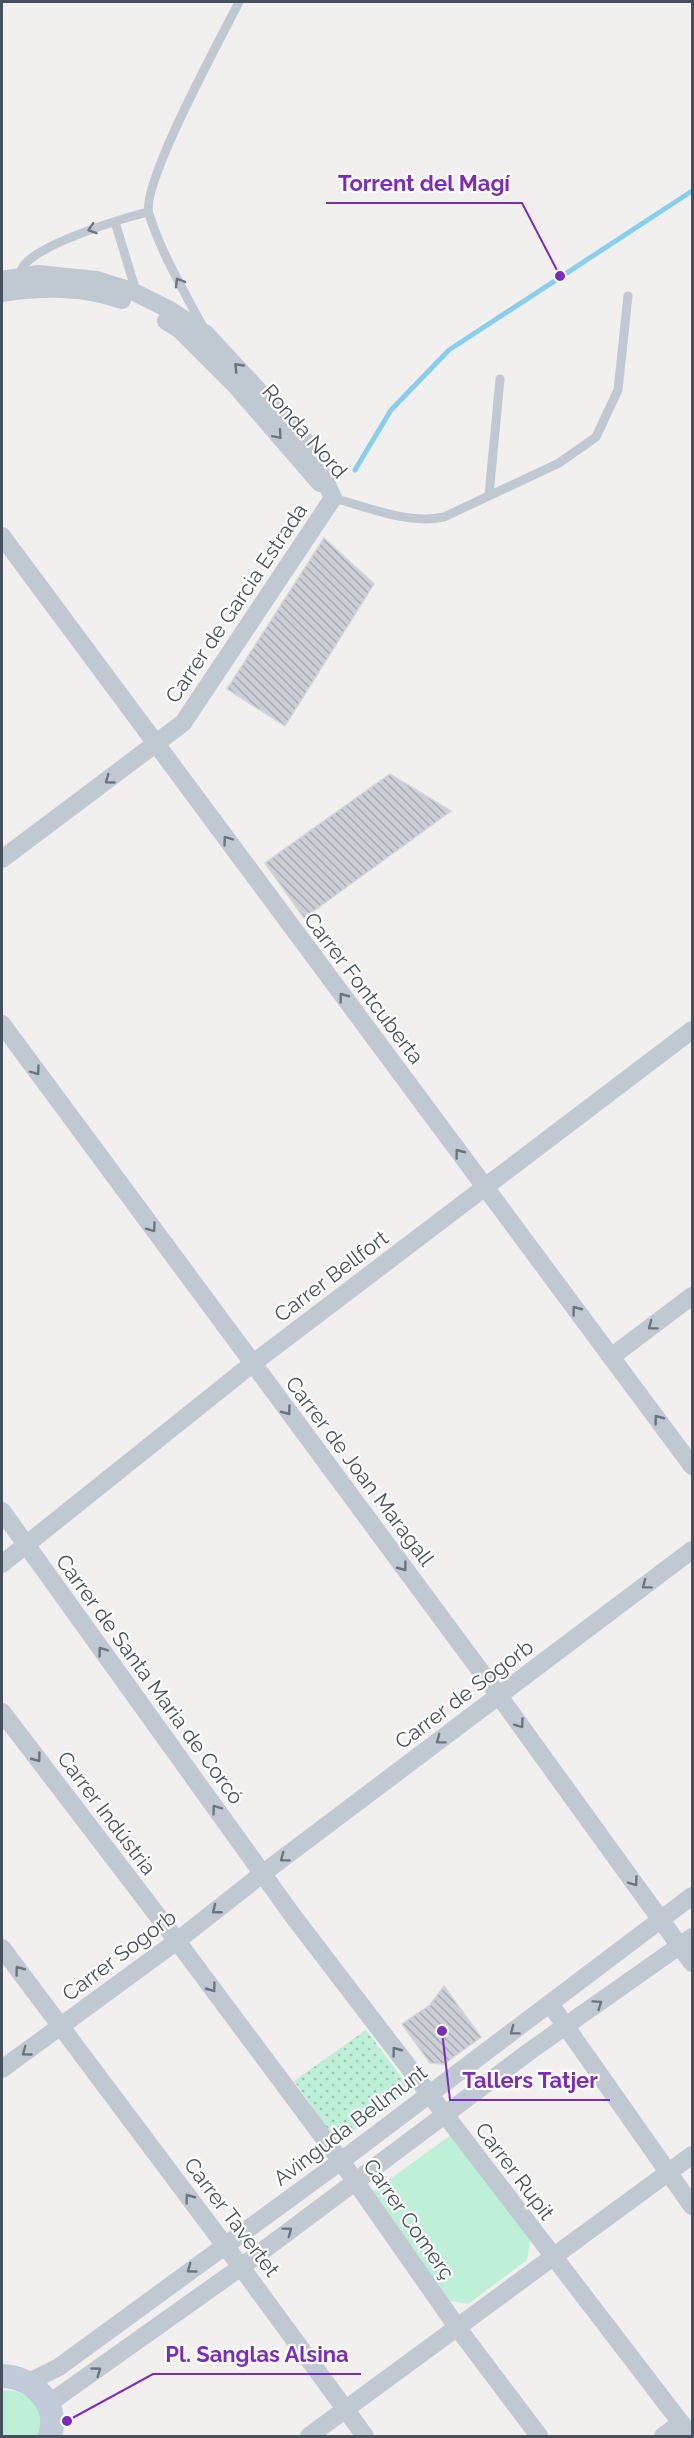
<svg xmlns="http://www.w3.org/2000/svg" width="694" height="2438" font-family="Raleway,sans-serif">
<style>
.green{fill:#bdf0d6}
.park{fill:url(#park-dots)}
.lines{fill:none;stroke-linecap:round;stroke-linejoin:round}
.stream{stroke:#89ceef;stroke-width:5}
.building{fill:url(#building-back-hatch);stroke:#d3d5db;stroke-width:1.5}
.lane{stroke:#c0c8d2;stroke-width:9}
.street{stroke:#c0c8d2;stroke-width:18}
.secondary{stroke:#c1cad9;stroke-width:24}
.oneway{stroke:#6b7480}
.labels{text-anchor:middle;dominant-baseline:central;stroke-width:4.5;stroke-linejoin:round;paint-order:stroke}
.street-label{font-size:21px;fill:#47505d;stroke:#fff}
.leader{fill:none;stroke:#7b2cbf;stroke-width:2}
.callout-dot{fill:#7b2cbf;stroke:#fff;stroke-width:2}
.callout-label{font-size:22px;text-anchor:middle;font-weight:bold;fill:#7b2cbf;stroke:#fff;stroke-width:4.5;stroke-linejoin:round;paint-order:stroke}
</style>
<defs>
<pattern id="park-dots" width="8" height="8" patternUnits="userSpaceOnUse" patternTransform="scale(1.5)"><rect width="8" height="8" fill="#bdf0d6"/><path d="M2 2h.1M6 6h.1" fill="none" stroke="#9bc5b1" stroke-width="1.8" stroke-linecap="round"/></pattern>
<pattern id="building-back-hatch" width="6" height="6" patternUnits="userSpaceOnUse" patternTransform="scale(1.5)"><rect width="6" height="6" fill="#cbced5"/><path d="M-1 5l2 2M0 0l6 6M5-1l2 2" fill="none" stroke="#a7aab0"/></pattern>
</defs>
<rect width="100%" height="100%" fill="#f2f0ef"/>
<!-- green -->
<g class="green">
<path d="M451 2135 530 2240 527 2260 468 2304 450 2301 369 2194Z"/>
<path d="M2 2390C29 2389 46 2410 39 2436H2Z"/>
</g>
<!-- park -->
<path class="park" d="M366 2030 405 2082 403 2096 345 2137 331 2134 294 2081Z"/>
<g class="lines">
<!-- stream -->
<path class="stream" d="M355 470 391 410 449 350 692 191"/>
</g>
<!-- building -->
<g class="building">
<path d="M324 538 374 584 285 726 227 689Z"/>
<path d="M390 774 451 811 304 918 265 863Z"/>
<path d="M444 1986 481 2037 444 2064 430 2063 402 2024 430 2005Z"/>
</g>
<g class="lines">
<!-- lane -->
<g class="lane">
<path d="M115 222 136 291"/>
<path d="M18 277C20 273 22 268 24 265 42 243 120 219 148 212"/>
<path d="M204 329C184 291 162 255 149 214 140 185 222 36 239 2"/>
<path d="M489 495 500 379"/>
<path d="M333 498C368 507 408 525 444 517L559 463 596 437 618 390 628 296"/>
</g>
<!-- street -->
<g class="street">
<path d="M2 280 38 274 97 280 132 291 170 310 206 334 309 445 333 498"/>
<path d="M2 293C43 287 82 286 122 300"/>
<path d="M166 321 180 330 237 387 320 483"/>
<path d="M2 536 692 1466"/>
<path d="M2 859 183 723 333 498"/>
<path d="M2 1024 499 1696 692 1963"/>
<path d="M611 1357 692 1296"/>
<path d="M2 1511 293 1916 691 2436"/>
<path d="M2 1564 252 1364 692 1030"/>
<path d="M2 1712 177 1941 341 2161 457 2327 539 2436"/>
<path d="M2 1948 241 2267 365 2436"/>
<path d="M550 2004 692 2206"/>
<path d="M2 2069 177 1941 262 1874 692 1550"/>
<path d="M29 2382 59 2367 341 2161 692 1896"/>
<path d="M48 2404 241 2267 530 2051 692 1937"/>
<path d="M309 2436 692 2155"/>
<path d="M663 2436 681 2423"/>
</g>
<!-- secondary -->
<path class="secondary" d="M2 2376C33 2377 60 2404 50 2436"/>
</g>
<!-- one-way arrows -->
<defs><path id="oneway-chevron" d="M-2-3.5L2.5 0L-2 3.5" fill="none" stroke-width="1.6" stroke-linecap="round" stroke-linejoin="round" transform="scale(1.5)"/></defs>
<g class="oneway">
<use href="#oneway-chevron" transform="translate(92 229) rotate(162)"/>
<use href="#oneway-chevron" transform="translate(179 282) rotate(-120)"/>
<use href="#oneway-chevron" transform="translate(238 367) rotate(-134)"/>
<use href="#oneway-chevron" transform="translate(278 435) rotate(49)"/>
<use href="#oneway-chevron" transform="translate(109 780) rotate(144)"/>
<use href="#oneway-chevron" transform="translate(227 840) rotate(-126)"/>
<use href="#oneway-chevron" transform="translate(343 997) rotate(-127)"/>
<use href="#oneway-chevron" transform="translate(36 1071) rotate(54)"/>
<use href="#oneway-chevron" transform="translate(459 1153) rotate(-127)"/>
<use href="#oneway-chevron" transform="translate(152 1228) rotate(54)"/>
<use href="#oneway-chevron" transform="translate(576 1310) rotate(-127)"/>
<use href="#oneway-chevron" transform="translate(652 1326) rotate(143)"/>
<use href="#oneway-chevron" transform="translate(287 1411) rotate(53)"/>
<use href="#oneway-chevron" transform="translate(658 1419) rotate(-127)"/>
<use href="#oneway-chevron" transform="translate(403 1567) rotate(53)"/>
<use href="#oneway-chevron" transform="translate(646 1585) rotate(143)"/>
<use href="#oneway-chevron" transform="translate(102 1651) rotate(-126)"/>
<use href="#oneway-chevron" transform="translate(520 1724) rotate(54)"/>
<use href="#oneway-chevron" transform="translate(440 1740) rotate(143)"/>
<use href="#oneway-chevron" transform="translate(37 1758) rotate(53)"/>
<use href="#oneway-chevron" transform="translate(216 1809) rotate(-126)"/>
<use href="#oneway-chevron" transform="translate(284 1858) rotate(143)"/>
<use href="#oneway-chevron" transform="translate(634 1882) rotate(54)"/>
<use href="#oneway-chevron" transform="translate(216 1910) rotate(142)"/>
<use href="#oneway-chevron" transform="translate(19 1970) rotate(-127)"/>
<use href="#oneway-chevron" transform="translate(212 1988) rotate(53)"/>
<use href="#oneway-chevron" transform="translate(598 2004) rotate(-35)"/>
<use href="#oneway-chevron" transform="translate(514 2031) rotate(143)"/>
<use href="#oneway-chevron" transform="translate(396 2051) rotate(-127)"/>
<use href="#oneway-chevron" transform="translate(26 2052) rotate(144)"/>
<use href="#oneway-chevron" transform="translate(189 2198) rotate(-127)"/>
<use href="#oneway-chevron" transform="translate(288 2231) rotate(-37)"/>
<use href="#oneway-chevron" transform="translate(191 2269) rotate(144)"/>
<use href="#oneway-chevron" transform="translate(97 2371) rotate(-36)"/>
</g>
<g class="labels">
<!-- street labels -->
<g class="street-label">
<text transform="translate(305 431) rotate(49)">Ronda Nord</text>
<text transform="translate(236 603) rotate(-56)">Carrer de Garcia Estrada</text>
<text transform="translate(364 988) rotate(53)">Carrer Fontcuberta</text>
<text transform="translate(331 1276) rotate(-37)">Carrer Bellfort</text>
<text transform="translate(360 1471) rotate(53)">Carrer de Joan Maragall</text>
<text transform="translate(150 1679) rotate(54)">Carrer de Santa Maria de Corcó</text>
<text transform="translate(464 1694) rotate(-37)">Carrer de Sogorb</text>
<text transform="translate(107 1813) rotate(53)">Carrer Indústria</text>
<text transform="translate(119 1955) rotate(-37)">Carrer Sogorb</text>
<text transform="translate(350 2125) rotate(-37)">Avinguda Bellmunt</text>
<text transform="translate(515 2171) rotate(53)">Carrer Rupit</text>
<text transform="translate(232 2217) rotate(53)">Carrer Tavertet</text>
<text transform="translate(409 2219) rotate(55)">Carrer Comerç</text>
</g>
</g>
<!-- callouts -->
<path class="leader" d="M560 276L522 203H326M442 2031L450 2100H610M67 2421L153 2374H361"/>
<g class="callout-dot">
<circle cx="560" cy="276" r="6"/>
<circle cx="442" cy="2031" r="6"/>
<circle cx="67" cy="2421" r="6"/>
</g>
<g class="callout-label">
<text x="424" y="191">Torrent del Magí</text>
<text x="530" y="2088">Tallers Tatjer</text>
<text x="257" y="2362">Pl. Sanglas Alsina</text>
</g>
<!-- border -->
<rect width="694" height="2438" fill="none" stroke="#47505d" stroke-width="6"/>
</svg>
